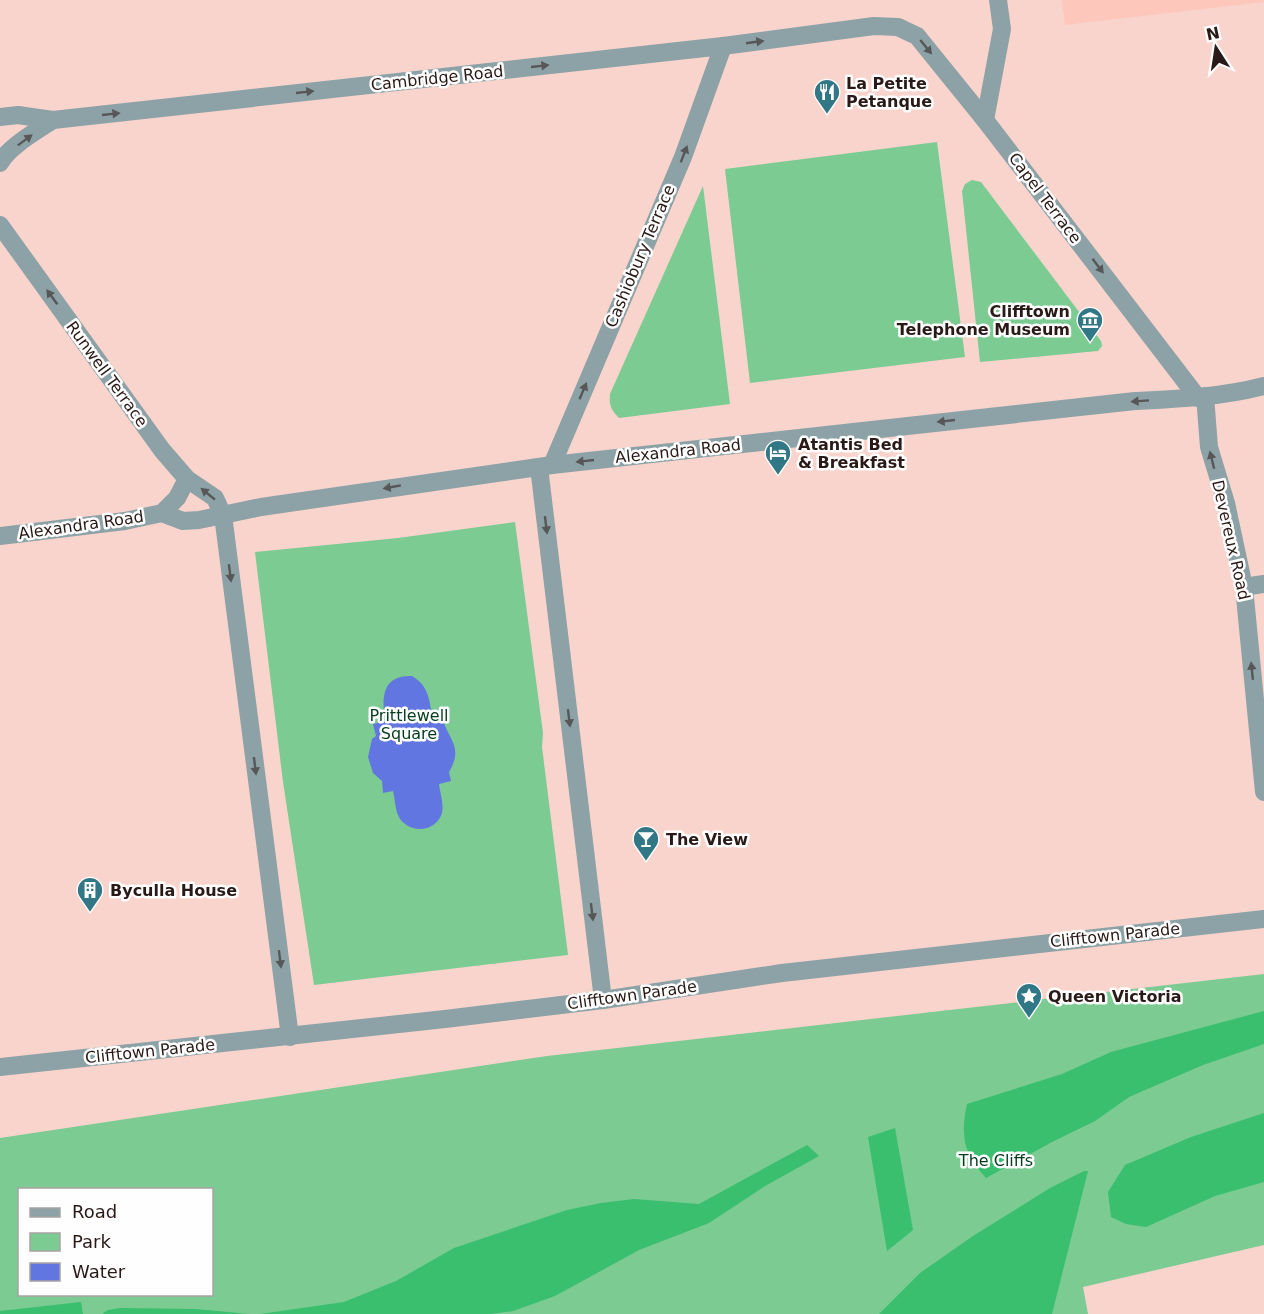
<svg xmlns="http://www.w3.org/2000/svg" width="1264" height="1314" font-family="'DejaVu Sans',sans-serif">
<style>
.built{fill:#fdc7bb}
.green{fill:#7bcb92;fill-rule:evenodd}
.forest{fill:#39bf6e}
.water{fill:#6276e2}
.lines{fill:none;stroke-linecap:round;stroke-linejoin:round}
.minor{stroke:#8da2a7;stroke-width:18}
.oneway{fill:#575758}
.labels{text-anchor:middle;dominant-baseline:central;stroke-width:5;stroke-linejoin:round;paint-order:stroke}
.street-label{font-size:16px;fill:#2a1a17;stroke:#fefefe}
.poi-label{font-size:16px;font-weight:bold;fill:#2a1a17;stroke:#fefefe;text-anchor:start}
.park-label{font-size:16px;fill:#053c1d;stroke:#fefefe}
</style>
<rect width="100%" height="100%" fill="#f9d4cc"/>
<!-- built -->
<path class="built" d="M1062 0H1264V2L1065 25Z"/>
<!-- green -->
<g class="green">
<path d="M937 142 965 357 750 383 725 169Z"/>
<path d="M972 180 981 182 1101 341 1102 346 1098 351 980 362 962 191 965 184Z"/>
<path d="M703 186 730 404 619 418C611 410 609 405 610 394Z"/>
<path d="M515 522 543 733 542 747 568 955 314 985 283 782 255 552 398 538Z"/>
<path d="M1264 974V1245L1083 1287 1088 1314H0V1138L547 1056ZM20 1190H212V1294H20Z"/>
</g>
<!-- forest -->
<g class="forest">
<path d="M1264 1011V1044L1203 1065 1129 1097 1095 1121 1052 1142 986 1178C964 1154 960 1137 967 1104L1062 1074 1111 1052Z"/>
<path d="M1264 1113V1182L1215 1196 1146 1227 1126 1224 1111 1217 1108 1192 1125 1165 1191 1137Z"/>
<path d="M895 1128 913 1230 887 1251 868 1137Z"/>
<path d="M807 1145 819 1156 765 1186 709 1223 639 1250 555 1296 513 1311 490 1314H260L344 1302 396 1281 454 1248 567 1210 601 1203 634 1199 699 1204Z"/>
<path d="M1084 1171H1088L1052 1314H879L920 1273 973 1236 1050 1188Z"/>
<path d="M81 1302 83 1314H0V1311Z"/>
<path d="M120 1308 196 1309 249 1314H102L108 1310Z"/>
</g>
<!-- water -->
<path class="water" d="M412 676C428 685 430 700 432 717L442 715C446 739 465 745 449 772L451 781 439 784C440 793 444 804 442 813 436 832 411 834 400 819 395 811 395 799 393 791L383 793 382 781 373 773 368 757 372 739 376 736 373 724 385 721C382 699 381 675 412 676Z"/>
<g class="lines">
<!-- minor -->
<g class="minor">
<path d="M0 117 18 115 53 120 723 46 874 26 898 27 917 36 985 120 1198 398"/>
<path d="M985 120 1002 29 998 0"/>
<path d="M0 163C8 147 38 130 53 120"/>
<path d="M0 225 162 450 187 479 215 498 223 515 290 1037"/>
<path d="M1205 396 1209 447 1226 503 1244 587 1264 792"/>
<path d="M552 465 683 157 723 46"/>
<path d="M539 467 603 1000"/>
<path d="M162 513 183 521 199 520 261 507 552 465 1135 401C1178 399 1222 397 1264 386"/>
<path d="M0 536 125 521 162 513 177 498 187 479"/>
<path d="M1244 587 1264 584"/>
<path d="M0 1067 445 1019 603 1000 782 973 1264 919"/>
</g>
</g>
<!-- one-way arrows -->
<defs><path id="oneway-solid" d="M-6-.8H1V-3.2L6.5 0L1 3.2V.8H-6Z" transform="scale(1.5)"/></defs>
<g class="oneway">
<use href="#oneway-solid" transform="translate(755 42) rotate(-8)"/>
<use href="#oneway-solid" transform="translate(926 47) rotate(51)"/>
<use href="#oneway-solid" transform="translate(540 66) rotate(-6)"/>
<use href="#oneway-solid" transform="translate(305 92) rotate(-6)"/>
<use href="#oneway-solid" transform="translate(111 114) rotate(-6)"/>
<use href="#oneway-solid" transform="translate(25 140) rotate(-37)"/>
<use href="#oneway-solid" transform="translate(684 154) rotate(-69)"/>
<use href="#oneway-solid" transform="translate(1098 266) rotate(53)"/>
<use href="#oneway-solid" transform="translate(52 297) rotate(-126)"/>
<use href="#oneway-solid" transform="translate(583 391) rotate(-67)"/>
<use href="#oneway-solid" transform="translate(1140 401) rotate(176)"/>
<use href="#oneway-solid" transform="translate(946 421) rotate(174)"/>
<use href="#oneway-solid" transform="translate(1212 460) rotate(-104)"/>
<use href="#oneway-solid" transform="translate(585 461) rotate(174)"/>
<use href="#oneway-solid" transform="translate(392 487) rotate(170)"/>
<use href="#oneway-solid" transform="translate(208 494) rotate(-141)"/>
<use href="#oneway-solid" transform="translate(546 525) rotate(83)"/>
<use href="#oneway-solid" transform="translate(230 573) rotate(83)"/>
<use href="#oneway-solid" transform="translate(1252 671) rotate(-96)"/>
<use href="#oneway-solid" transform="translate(569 718) rotate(83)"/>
<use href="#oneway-solid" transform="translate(255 766) rotate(83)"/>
<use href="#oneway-solid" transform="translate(592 912) rotate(83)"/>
<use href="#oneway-solid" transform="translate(280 959) rotate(83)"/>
</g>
<!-- icons -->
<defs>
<g id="restaurant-pin" transform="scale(1.35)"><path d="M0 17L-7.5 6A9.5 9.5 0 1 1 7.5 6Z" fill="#327785" stroke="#fefefe"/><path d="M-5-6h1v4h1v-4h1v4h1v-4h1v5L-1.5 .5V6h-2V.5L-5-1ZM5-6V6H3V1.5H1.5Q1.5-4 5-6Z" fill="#fff"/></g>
<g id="museum-pin" transform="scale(1.35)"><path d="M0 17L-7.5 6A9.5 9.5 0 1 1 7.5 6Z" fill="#327785" stroke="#fefefe"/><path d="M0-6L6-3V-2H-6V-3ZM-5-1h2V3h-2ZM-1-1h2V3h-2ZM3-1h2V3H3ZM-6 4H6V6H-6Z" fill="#fff"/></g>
<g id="hotel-pin" transform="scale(1.35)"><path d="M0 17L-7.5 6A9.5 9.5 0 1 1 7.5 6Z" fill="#327785" stroke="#fefefe"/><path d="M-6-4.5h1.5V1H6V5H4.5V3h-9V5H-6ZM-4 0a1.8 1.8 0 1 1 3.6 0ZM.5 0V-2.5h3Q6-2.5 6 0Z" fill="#fff"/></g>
<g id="bar-pin" transform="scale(1.35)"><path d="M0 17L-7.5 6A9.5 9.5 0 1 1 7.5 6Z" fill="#327785" stroke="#fefefe"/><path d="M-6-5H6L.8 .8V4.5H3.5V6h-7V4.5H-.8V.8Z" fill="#fff"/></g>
<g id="building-pin" transform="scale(1.35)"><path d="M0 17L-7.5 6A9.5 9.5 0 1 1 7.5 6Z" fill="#327785" stroke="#fefefe"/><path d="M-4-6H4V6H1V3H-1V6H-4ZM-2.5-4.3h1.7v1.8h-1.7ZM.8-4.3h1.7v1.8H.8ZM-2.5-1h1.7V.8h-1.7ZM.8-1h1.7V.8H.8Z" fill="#fff"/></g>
<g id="sight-pin" transform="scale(1.35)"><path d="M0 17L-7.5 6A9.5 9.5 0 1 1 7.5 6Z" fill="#327785" stroke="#fefefe"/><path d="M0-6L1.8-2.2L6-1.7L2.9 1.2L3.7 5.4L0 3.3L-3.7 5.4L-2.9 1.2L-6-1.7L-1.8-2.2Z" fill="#fff"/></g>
</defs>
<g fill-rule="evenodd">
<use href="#restaurant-pin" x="827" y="92"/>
<use href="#museum-pin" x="1090" y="320"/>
<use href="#hotel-pin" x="778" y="453"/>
<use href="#bar-pin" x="646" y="839"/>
<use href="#building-pin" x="90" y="890"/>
<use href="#sight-pin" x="1029" y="996"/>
</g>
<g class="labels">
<!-- street labels -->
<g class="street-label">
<text transform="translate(437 78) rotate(-6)">Cambridge Road</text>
<text transform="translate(1045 198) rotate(53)">Capel Terrace</text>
<text transform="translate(640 256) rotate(-67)">Cashiobury Terrace</text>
<text transform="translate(107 374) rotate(54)">Runwell Terrace</text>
<text transform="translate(678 451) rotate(-6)">Alexandra Road</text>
<text transform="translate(81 525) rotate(-8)">Alexandra Road</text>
<text transform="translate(1231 540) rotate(77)">Devereux Road</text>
<text transform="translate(1115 935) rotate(-6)">Clifftown Parade</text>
<text transform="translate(632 995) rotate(-8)">Clifftown Parade</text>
<text transform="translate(150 1051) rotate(-6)">Clifftown Parade</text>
</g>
<!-- poi labels -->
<g class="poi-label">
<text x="846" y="83">La Petite<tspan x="846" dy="18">Petanque</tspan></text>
<text x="1070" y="311" text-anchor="end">Clifftown<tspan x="1070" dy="18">Telephone Museum</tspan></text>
<text x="798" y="444">Atantis Bed<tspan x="798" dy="18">&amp; Breakfast</tspan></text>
<text x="666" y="839">The View</text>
<text x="110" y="890">Byculla House</text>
<text x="1048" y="996">Queen Victoria</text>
</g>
<!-- park labels -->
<g class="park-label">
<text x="409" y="715">Prittlewell<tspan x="409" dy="18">Square</tspan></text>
<text x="996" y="1160">The Cliffs</text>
</g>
</g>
<!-- legend -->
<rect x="18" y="1188" width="195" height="108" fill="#fefefe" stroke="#a9a3a2" stroke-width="1.5"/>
<rect x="30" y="1208" width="30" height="9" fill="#8da2a7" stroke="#a9a3a2" stroke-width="1.5"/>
<text x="72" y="1218" font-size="18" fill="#2a1a17">Road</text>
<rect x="30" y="1233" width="30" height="18" fill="#7bcb92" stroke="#a9a3a2" stroke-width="1.5"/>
<text x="72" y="1248" font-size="18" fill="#2a1a17">Park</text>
<rect x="30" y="1263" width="30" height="18" fill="#6276e2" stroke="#a9a3a2" stroke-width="1.5"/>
<text x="72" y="1278" font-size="18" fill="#2a1a17">Water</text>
<!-- north arrow -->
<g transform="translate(1216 48) rotate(348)" stroke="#fefefe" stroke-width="4.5" paint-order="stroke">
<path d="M0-4.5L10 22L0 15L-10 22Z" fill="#2a1a17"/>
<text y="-9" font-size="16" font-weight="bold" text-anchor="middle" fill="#2a1a17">N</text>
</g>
</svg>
